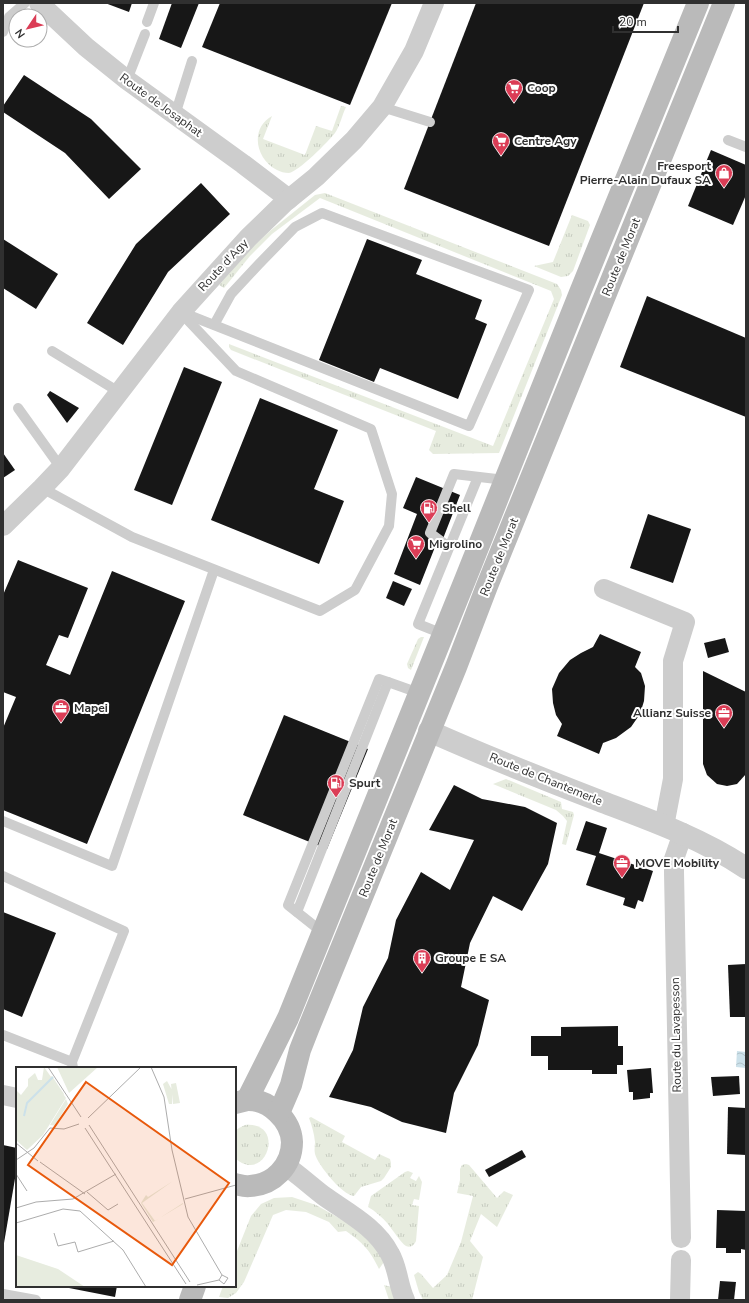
<svg xmlns="http://www.w3.org/2000/svg" width="749" height="1303" font-family="'Nunito Sans',sans-serif">
<style>
.grass{fill:url(#grass-tufts)}
.water{fill:url(#water-waves)}
.building{fill:#171717}
.lines{fill:none;stroke-linecap:round;stroke-linejoin:round}
.service{stroke:#cdcdcd;stroke-width:10}
.minor{stroke:#cdcdcd;stroke-width:20}
.tertiary{stroke:#cdcdcd;stroke-width:22}
.secondary{stroke:#bababa;stroke-width:22}
.labels{text-anchor:middle;dominant-baseline:central;stroke-width:4;stroke-linejoin:round;paint-order:stroke}
.poi-label{font-size:12px;font-weight:bold;fill:#303030;stroke:#fff;text-anchor:start}
.street-label{font-size:12px;fill:#303030;stroke:#fff}
.inset-river{fill:none;stroke:#cce1ea;stroke-width:2}
.inset-road{fill:none;stroke:#acacac;stroke-width:1}
.view{fill:#e8590c;fill-opacity:0.15;stroke:#e8590c;stroke-width:2}
.inset-edge{fill:none;stroke:#303030;stroke-width:2}
</style>
<defs>
<pattern id="grass-tufts" width="24" height="20" patternUnits="userSpaceOnUse"><rect width="24" height="20" fill="#e7ecdf"/><path d="M3 7l-1-3M5 7V3M7 7l1-3M15 17l-1-3M17 17v-4M19 17l1-3" fill="none" stroke="#c6cbc0"/></pattern>
<pattern id="water-waves" width="16" height="10" patternUnits="userSpaceOnUse"><rect width="16" height="10" fill="#cce1ea"/><path d="M0 5q4-4 8 0t8 0" fill="none" stroke="#b0c1c9"/></pattern>
</defs>
<rect width="100%" height="100%" fill="#fff"/>
<!-- grass -->
<g class="grass">
<path d="M341 106 346 107C342 115 340 126 335 133 329 141 298 172 289 173 284 173 281 172 277 170 255 159 250 128 272 116L263 139 305 155 316 126 332 131Z"/>
<path d="M325 193 557 284 561 290 562 295 499 453 433 454 429 450 436 431 231 350 229 347V344L493 446 554 299 551 291 320 198 272 234 250 256 224 288 219 285 246 253 270 231 315 195Z"/>
<path d="M572 215 588 221 590 225 573 271 568 276 561 277 534 266 553 262Z"/>
<path d="M421 637H424L411 670 408 668 407 664 418 639Z"/>
<path d="M506 779 561 802 562 809 573 812 574 815 566 845 562 844 567 821 563 816 556 810 493 784Z"/>
<path d="M311 1117 345 1136 342 1142 375 1160 379 1154 390 1159 391 1163V1167L384 1178 381 1181 361 1187 354 1196C342 1195 318 1165 315 1154 314 1150 315 1146 315 1142 314 1133 312 1126 309 1118Z"/>
<path d="M245 1125C287 1121 266 1186 235 1158V1131L239 1128Z"/>
<path d="M466 1164 469 1165 497 1198 504 1191 513 1195 497 1227 481 1214 470 1241 483 1257 472 1300H423L419 1292 414 1275 418 1272 421 1274 433 1288 447 1275 461 1242 473 1196 457 1193 460 1180V1169L462 1165Z"/>
<path d="M408 1171 413 1173 410 1178 416 1181 419 1176 422 1182 419 1200 414 1199 412 1205 419 1206 416 1241C414 1245 411 1248 406 1246 401 1243 392 1229 388 1224 382 1217 375 1211 368 1207L371 1196 405 1172Z"/>
<path d="M292 1197 316 1205 346 1222 363 1235 377 1250 384 1262 379 1269C370 1250 363 1243 346 1231L338 1232 329 1222 306 1212 286 1210 273 1215 244 1282 236 1293 228 1298 219 1297 223 1286H235V1256L251 1216 261 1204 274 1198Z"/>
<path d="M384 1285 391 1287 395 1300H389Z"/>
</g>
<!-- water -->
<path class="water" d="M737 1051 746 1052V1068L736 1067Z"/>
<!-- building -->
<g class="building">
<path d="M105 3H132L129 12Z"/>
<path d="M172 3H199L181 48 159 39Z"/>
<path d="M220 3H392L350 105 202 47Z"/>
<path d="M476 3H644L549 246 404 189Z"/>
<path d="M24 75 91 119 141 169 109 199 65 153 3 112V106Z"/>
<path d="M711 150 746 165V195L733 225 688 206Z"/>
<path d="M201 183 230 214 168 272 123 345 87 323 136 244Z"/>
<path d="M3 239 58 274 36 309 3 288Z"/>
<path d="M367 239 422 260 416 274 482 300 475 319 487 324 458 399 380 368 374 382 319 360Z"/>
<path d="M647 296 746 338V417L620 367Z"/>
<path d="M184 367 222 382 172 505 134 490Z"/>
<path d="M50 391 79 408 67 423 47 395Z"/>
<path d="M260 398 338 430 314 489 344 501 319 564 211 520Z"/>
<path d="M3 453 15 470 3 478Z"/>
<path d="M416 477 460 495 439 549 435 547 420 585 394 574 417 514 403 508Z"/>
<path d="M648 514 691 529 673 583 630 568Z"/>
<path d="M18 560 88 588 68 638 59 635 46 665 70 675 112 571 185 601 87 844 3 810V728L16 697 3 692V595Z"/>
<path d="M393 581 412 589 404 606 386 598Z"/>
<path d="M600 634 641 652 635 667 641 673 645 686 644 701 640 714 631 727 616 738 603 743 599 754 557 736 562 724 556 715 553 703 552 689 559 673 570 660 581 653 593 647Z"/>
<path d="M725 638 729 652 708 658 704 643Z"/>
<path d="M703 671 746 692V774L737 784 727 786 717 784 707 775 703 764Z"/>
<path d="M284 715 368 749 327 849 243 815Z"/>
<path d="M454 785 482 799 525 807 557 823 548 864 522 911 493 896 470 943 461 987 489 1000 478 1045 454 1093 446 1133 402 1122 371 1107 329 1097 353 1050 363 1007 388 958 396 920 421 872 450 890 474 840 429 830Z"/>
<path d="M586 821 607 828 599 853 653 871 643 902 638 900 635 909 623 905 625 898 586 885 596 856 576 850Z"/>
<path d="M3 912 56 933 22 1017 3 1009Z"/>
<path d="M746 964V1017H730L728 965Z"/>
<path d="M618 1026V1046H623V1065H617V1074H592V1070H548V1056H531V1036H561V1027Z"/>
<path d="M651 1068 653 1093H650V1098L633 1100V1092H629L627 1070Z"/>
<path d="M739 1076 740 1094 713 1096 711 1077Z"/>
<path d="M728 1107 746 1108V1155L727 1154Z"/>
<path d="M3 1145 17 1148V1167L4 1243Z"/>
<path d="M522 1150 526 1157 489 1177 485 1170Z"/>
<path d="M717 1210 746 1211V1250L741 1249V1253H726V1248H716Z"/>
<path d="M720 1281 736 1282 734 1300H718Z"/>
<path d="M70 1286H117L115 1297 69 1288Z"/>
</g>
<g class="lines">
<!-- service -->
<g class="service">
<path d="M147 22 154 3"/>
<path d="M3 32 9 17 25 3"/>
<path d="M127 80 145 34"/>
<path d="M382 107 430 122"/>
<path d="M175 115 192 61"/>
<path d="M728 140 746 147"/>
<path d="M181 312 469 426 529 290 322 213 295 227 259 264 231 294 214 325"/>
<path d="M52 351 119 392"/>
<path d="M18 408 61 468"/>
<path d="M42 488 132 537 320 611 355 590 389 526 392 494 371 429 236 371 183 315"/>
<path d="M449 547 430 533 454 474 505 480"/>
<path d="M443 634 418 624 478 477"/>
<path d="M3 821 112 866 214 570"/>
<path d="M3 876 124 931 72 1062 73 1068"/>
<path d="M297 912 388 682 419 693"/>
<path d="M322 932 288 905 379 679 388 682"/>
<path d="M3 1035 72 1062"/>
<path d="M3 1294 36 1300"/>
</g>
<!-- minor -->
<g class="minor">
<path d="M39 3 86 47 127 80 243 164 289 199"/>
<path d="M3 526 42 488 61 468 181 312 248 238 284 203 316 177 354 140 382 107 414 51 434 3"/>
<path d="M604 589 685 622 673 661V779L664 826"/>
<path d="M3 1095 17 1098"/>
<path d="M286 1166C299 1175 311 1186 324 1196 348 1213 376 1227 390 1254 398 1268 398 1285 405 1300"/>
<path d="M681 1238 674 872V859L683 833"/>
<path d="M680 1300 681 1260"/>
</g>
<!-- tertiary -->
<path class="tertiary" d="M429 731C485 756 543 779 600 801 650 820 701 838 746 868"/>
<!-- secondary -->
<g class="secondary">
<path d="M247 1100 288 1018 465 580 581 290 698 3"/>
<path d="M235 1103C239 1102 243 1101 247 1100 269 1099 291 1120 292 1142 292 1166 273 1185 250 1186 245 1187 240 1185 235 1184"/>
<path d="M279 1113 291 1085 300 1050 309 1027 456 667 487 586 724 3"/>
<path d="M190 1300 195 1286"/>
</g>
</g>
<!-- icons -->
<defs>
<g id="supermarket-pin" transform="scale(0.9)"><path d="M0 17L-7.5 6A9.5 9.5 0 1 1 7.5 6Z" fill="#db3d56" stroke="#fff"/><path d="M-6-5.5h2.5l.6 2H6L4.5 2H-2.5L-4.4-4H-6ZM-1.5 3.2a1.3 1.3 0 1 0 .1 0ZM3 3.2a1.3 1.3 0 1 0 .1 0Z" fill="#fff"/></g>
<g id="shop-pin" transform="scale(0.9)"><path d="M0 17L-7.5 6A9.5 9.5 0 1 1 7.5 6Z" fill="#db3d56" stroke="#fff"/><path d="M-5-2.5h2.3a2.7 3.5 0 0 1 5.4 0H5L5.5 6h-11ZM-1.5-2.5h3a1.5 2.3 0 0 0-3 0Z" fill="#fff"/></g>
<g id="fuel-pin" transform="scale(0.9)"><path d="M0 17L-7.5 6A9.5 9.5 0 1 1 7.5 6Z" fill="#db3d56" stroke="#fff"/><path d="M-5.5-6h7V0h2V4h1.3V-2.5L3-4.5l.8-.8L6-3V5H2.5V1h-1V6h-7ZM-4.2-4.7v3.2H.2V-4.7Z" fill="#fff"/></g>
<g id="office-pin" transform="scale(0.9)"><path d="M0 17L-7.5 6A9.5 9.5 0 1 1 7.5 6Z" fill="#db3d56" stroke="#fff"/><path d="M-6-3h4V-5.5h4V-3h4V5H-6ZM-1-4.5V-3h2v-1.5ZM-6 0V1H6V0Z" fill="#fff"/></g>
<g id="building-pin" transform="scale(0.9)"><path d="M0 17L-7.5 6A9.5 9.5 0 1 1 7.5 6Z" fill="#db3d56" stroke="#fff"/><path d="M-4-6H4V6H1V3H-1V6H-4ZM-2.5-4.3h1.7v1.8h-1.7ZM.8-4.3h1.7v1.8H.8ZM-2.5-1h1.7V.8h-1.7ZM.8-1h1.7V.8H.8Z" fill="#fff"/></g>
</defs>
<g fill-rule="evenodd">
<use href="#supermarket-pin" x="514" y="88"/>
<use href="#supermarket-pin" x="501" y="141"/>
<use href="#shop-pin" x="724" y="173"/>
<use href="#fuel-pin" x="429" y="508"/>
<use href="#supermarket-pin" x="416" y="544"/>
<use href="#office-pin" x="61" y="708"/>
<use href="#office-pin" x="724" y="713"/>
<use href="#fuel-pin" x="336" y="783"/>
<use href="#office-pin" x="622" y="863"/>
<use href="#building-pin" x="422" y="958"/>
</g>
<g class="labels">
<!-- poi labels -->
<g class="poi-label">
<text x="527" y="88">Coop</text>
<text x="514" y="141">Centre Agy</text>
<text x="711" y="166" text-anchor="end">Freesport<tspan x="711" dy="14">Pierre-Alain Dufaux SA</tspan></text>
<text x="442" y="508">Shell</text>
<text x="429" y="544">Migrolino</text>
<text x="74" y="708">Mapei</text>
<text x="711" y="713" text-anchor="end">Allianz Suisse</text>
<text x="349" y="783">Spurt</text>
<text x="635" y="863">MOVE Mobility</text>
<text x="435" y="958">Groupe E SA</text>
</g>
<!-- street labels -->
<g class="street-label">
<text transform="translate(161 105) rotate(36)">Route de Josaphat</text>
<text transform="translate(621 257) rotate(-68)">Route de Morat</text>
<text transform="translate(223 265) rotate(-47)">Route d'Agy</text>
<text transform="translate(499 557) rotate(-68)">Route de Morat</text>
<text transform="translate(546 779) rotate(22)">Route de Chantemerle</text>
<text transform="translate(378 858) rotate(-68)">Route de Morat</text>
<text transform="translate(676 1035) rotate(-91)">Route du Lavapesson</text>
</g>
</g>
<!-- overview -->
<g transform="translate(16 1067)">
<rect width="220" height="220" fill="#fff"/>
<path d="M28 0 50 31 27 68 11 83 0 73V23L5 28 12 19V12L19 6 22 13H26ZM151 14 156 23V37H153L147 17ZM160 16 164 36 157 37 155 17ZM50 32 52 37 39 58 42 59 34 58ZM157 114 126 136 139 154 167 136V128V137L137 155 125 136 130 128 132 130ZM0 188 42 202 69 220H0Z" fill="#e7ecdf"/>
<path d="M41 0H82L53 26ZM36 9 48 27 26 58 17 61 14 68 0 61V28L10 30 16 20V12L26 16Z" fill="#e7ecdf"/>
<path class="inset-river" d="M8 49 11 36 37 10"/>
<path class="inset-road" d="M32 0 65 50M135 0 148 30 156 83 172 150 206 208M72 51 125 0M73 58 174 215M69 61 170 217M0 76 22 94M0 93 18 81 34 61 48 62 63 57M24 95 69 127M0 107 11 124M71 125 92 143 102 137M169 132 220 118M0 141 20 135 57 132 100 107M0 156 47 142 64 144 107 183 130 220M38 166 42 179 59 175 62 185 98 174M181 218 203 213 208 217 212 211 206 208 203 213"/>
<path class="view" d="M70 15 213 116 156 198 12 98Z"/>
<rect width="220" height="220" class="inset-edge"/>
</g>
<!-- border -->
<rect width="749" height="1303" fill="none" stroke="#303030" stroke-width="8"/>
<!-- north arrow -->
<g transform="translate(28 28) rotate(235)"><circle r="19" fill="#ffffff" stroke="#acacac"/>
<path d="M0-3L7 15L0 10L-7 15Z" fill="#db3d56"/>
<text y="-6" font-size="11" font-weight="bold" text-anchor="middle" fill="#303030">N</text>
</g>
<!-- scale -->
<path d="M613 26v6h65v-6" fill="none" stroke="#303030" stroke-width="2"/>
<text x="619" y="26" font-size="12" fill="#303030" stroke="#ffffff" stroke-width="3" paint-order="stroke">20 m</text>
</svg>
